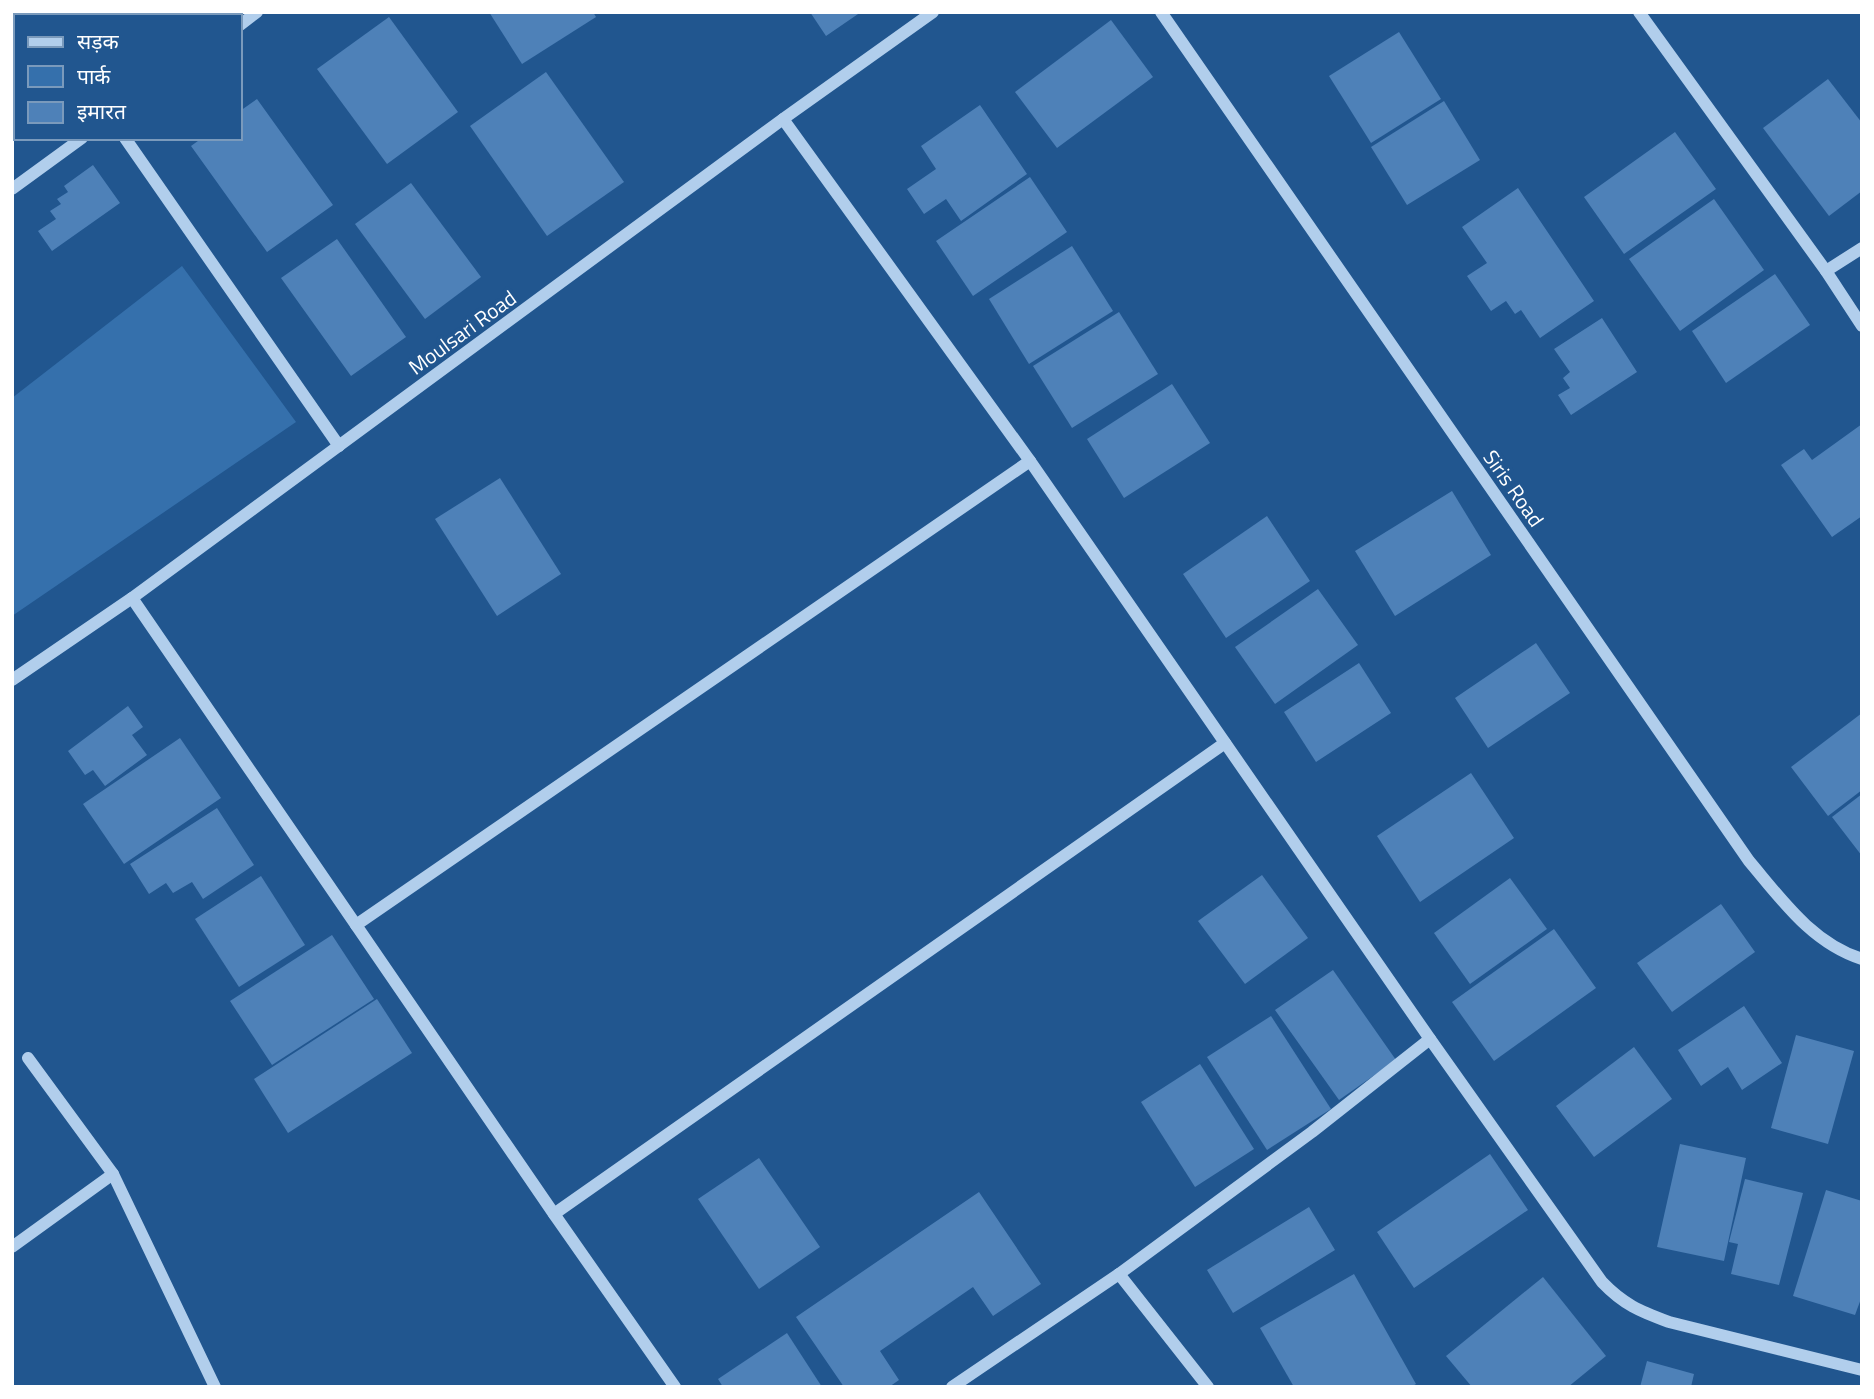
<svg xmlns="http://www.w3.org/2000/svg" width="1874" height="1399" font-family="'Titillium Web','Noto Sans Devanagari',sans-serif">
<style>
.green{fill:#3570ac}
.building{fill:#4e81b8}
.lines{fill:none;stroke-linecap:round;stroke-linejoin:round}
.minor{stroke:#b1ceec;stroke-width:12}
.labels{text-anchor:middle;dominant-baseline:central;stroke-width:7;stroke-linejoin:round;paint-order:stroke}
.street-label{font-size:21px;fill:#fff;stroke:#21568f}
</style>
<rect width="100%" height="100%" fill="#21568f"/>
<!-- green -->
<path class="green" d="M182 266 296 422 12 616V398Z"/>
<!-- building -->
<g class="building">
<path d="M489 12H593L596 17 522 64Z"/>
<path d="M810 12H861L826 36Z"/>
<path d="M389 17 458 112 387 164 317 69Z"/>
<path d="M1111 20 1153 77 1057 148 1015 92Z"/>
<path d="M1399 32 1441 99 1371 143 1329 76Z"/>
<path d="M16 44V97L12 100V47Z"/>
<path d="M546 72 624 182 547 236 470 126Z"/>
<path d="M1828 79 1862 123V191L1829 216 1763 128Z"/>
<path d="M257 99 333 205 267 252 191 146 202 138H240V111Z"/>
<path d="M1444 101 1480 160 1407 205 1371 147Z"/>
<path d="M980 105 1027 174 961 221 946 199 924 214 907 189 936 169 921 146Z"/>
<path d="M1675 132 1716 189 1624 254 1584 197Z"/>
<path d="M93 165 120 203 52 251 38 231 56 219 50 211 61 204 57 199 68 192 64 186Z"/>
<path d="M1030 177 1067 232 973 296 936 241Z"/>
<path d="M411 183 481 277 425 319 355 224Z"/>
<path d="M1518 188 1594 301 1540 338 1521 310 1515 314 1506 301 1491 311 1467 276 1487 263 1462 227Z"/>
<path d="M1714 199 1764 270 1680 331 1629 259Z"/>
<path d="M337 239 406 337 351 376 281 278Z"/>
<path d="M1072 246 1113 311 1029 364 989 299Z"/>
<path d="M1775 274 1810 325 1726 383 1692 331Z"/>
<path d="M1119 312 1158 374 1072 428 1033 366Z"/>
<path d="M1602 318 1637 372 1571 415 1558 395 1570 388 1563 378 1570 372 1554 349Z"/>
<path d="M1172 384 1210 443 1124 498 1087 439Z"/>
<path d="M1862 424V516L1832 537 1781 465 1804 449 1812 460Z"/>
<path d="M500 478 561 574 497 616 435 519Z"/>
<path d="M1452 491 1491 555 1395 616 1355 551Z"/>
<path d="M1267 516 1310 581 1226 638 1183 574Z"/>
<path d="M1318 589 1358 645 1275 704 1235 647Z"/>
<path d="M1536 643 1570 693 1488 748 1455 698Z"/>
<path d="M1359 663 1391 713 1316 762 1284 712Z"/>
<path d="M128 706 143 727 132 735 147 755 105 786 93 770 85 775 68 751Z"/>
<path d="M1862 713V790L1828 816 1791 767Z"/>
<path d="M180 738 221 798 124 864 83 804Z"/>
<path d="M1471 773 1514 838 1420 902 1377 836Z"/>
<path d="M1862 794V856L1832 817Z"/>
<path d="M217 808 254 865 203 899 192 882 173 893 166 883 149 894 130 864Z"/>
<path d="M1262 875 1308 938 1245 984 1198 921Z"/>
<path d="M261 876 305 945 239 987 195 919Z"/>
<path d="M1510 878 1547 929 1470 984 1434 933Z"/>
<path d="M1721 904 1755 952 1672 1012 1637 963Z"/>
<path d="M1554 929 1596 988 1494 1061 1452 1002Z"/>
<path d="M332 935 374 999 272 1065 230 1001Z"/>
<path d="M1333 970 1396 1060 1339 1100 1275 1010Z"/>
<path d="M377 999 412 1053 288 1133 254 1079Z"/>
<path d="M1744 1006 1782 1063 1742 1090 1728 1067 1701 1086 1678 1050Z"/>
<path d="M1271 1016 1331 1109 1267 1150 1207 1057Z"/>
<path d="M1796 1035 1854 1051 1828 1144 1771 1128Z"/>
<path d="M1634 1047 1672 1099 1594 1157 1556 1106Z"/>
<path d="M1200 1064 1254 1149 1195 1187 1141 1102Z"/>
<path d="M1680 1144 1746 1158 1724 1261 1657 1247Z"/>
<path d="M1490 1154 1528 1210 1414 1288 1377 1232Z"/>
<path d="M759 1158 820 1247 759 1289 698 1199Z"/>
<path d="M1745 1179 1803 1193 1779 1285 1731 1274 1738 1244 1729 1242Z"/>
<path d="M1826 1190 1862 1201V1296L1855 1315 1793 1296Z"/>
<path d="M979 1192 1041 1284 993 1316 973 1287 880 1351 899 1380 889 1387H844L796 1317Z"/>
<path d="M1309 1207 1335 1250 1233 1313 1207 1270Z"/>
<path d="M1354 1274 1416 1384 1411 1387H1294L1260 1328Z"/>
<path d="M1543 1277 1606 1356 1568 1387H1472L1446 1356Z"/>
<path d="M787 1333 822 1387H723L718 1379Z"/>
<path d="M1647 1361 1694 1374 1691 1387H1640Z"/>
</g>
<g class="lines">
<!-- minor -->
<g class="minor">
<path d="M36 12 38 16"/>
<path d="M1161 12 1749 861C1782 900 1812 943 1862 959"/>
<path d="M1639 12 1826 271 1862 326"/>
<path d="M240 25 257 12"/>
<path d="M783 119 1030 461 1430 1039 1602 1282C1624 1305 1640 1311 1669 1322L1862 1370"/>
<path d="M125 138 339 446"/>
<path d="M12 189 82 138"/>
<path d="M1826 271 1862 248"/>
<path d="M132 598 554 1214 675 1387"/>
<path d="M12 680 132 598 783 119 933 12"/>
<path d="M356 925 1030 461"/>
<path d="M28 1058 113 1174 215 1387"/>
<path d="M554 1214 1225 743"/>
<path d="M12 1247 113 1174"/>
<path d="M1119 1274 1208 1387"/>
<path d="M952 1387 1119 1274 1312 1132 1430 1039"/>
</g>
</g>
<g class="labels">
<!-- street labels -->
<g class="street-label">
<text transform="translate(462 332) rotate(-36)">Moulsari Road</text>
<text transform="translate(1514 488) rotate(55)">Siris Road</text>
</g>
</g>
<!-- border -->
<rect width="1874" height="1399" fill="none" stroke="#ffffff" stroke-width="28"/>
<!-- legend -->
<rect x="14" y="14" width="228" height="126" fill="#21568f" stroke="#7a9abc" stroke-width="2"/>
<rect x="28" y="37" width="35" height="10" fill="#b1ceec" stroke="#7a9abc" stroke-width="2"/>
<text x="77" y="49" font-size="21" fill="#ffffff">सड़क</text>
<rect x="28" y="66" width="35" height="21" fill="#3570ac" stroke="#7a9abc" stroke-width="2"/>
<text x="77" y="84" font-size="21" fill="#ffffff">पार्क</text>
<rect x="28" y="102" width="35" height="21" fill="#4e81b8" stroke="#7a9abc" stroke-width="2"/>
<text x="77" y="119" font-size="21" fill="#ffffff">इमारत</text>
</svg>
